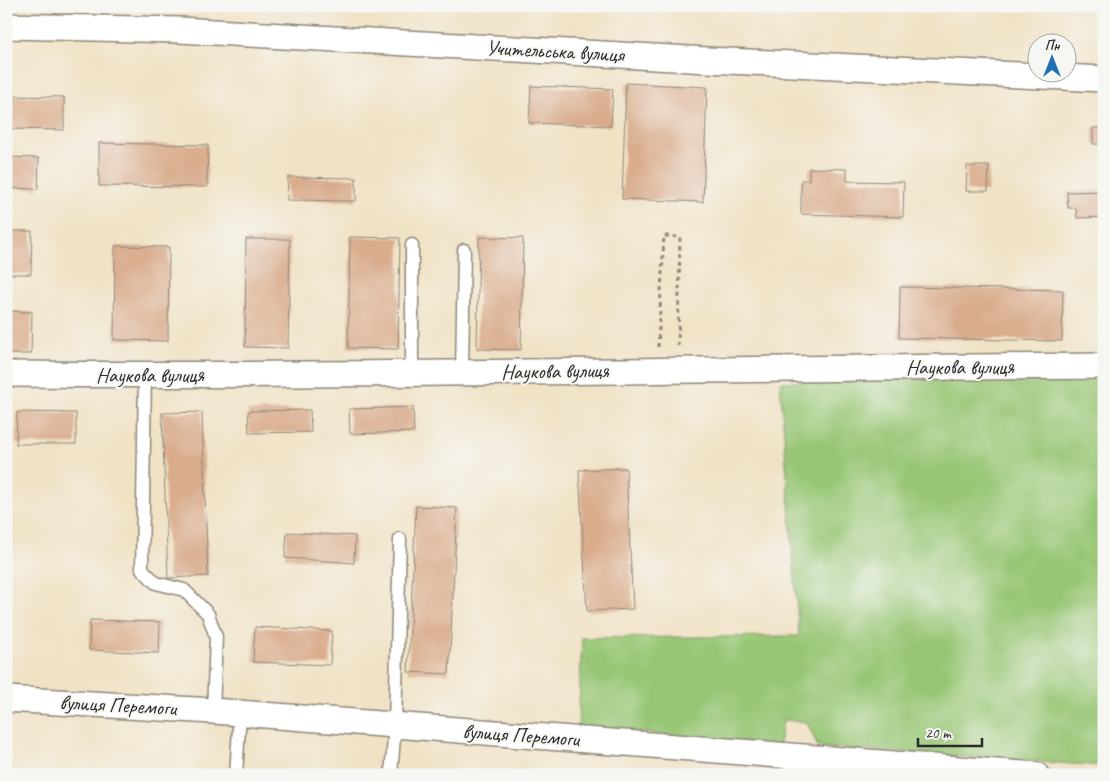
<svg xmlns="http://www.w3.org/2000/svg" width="1110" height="781" font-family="Caveat,sans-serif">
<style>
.green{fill:#98c674;stroke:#627850}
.building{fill:#d9ac8c}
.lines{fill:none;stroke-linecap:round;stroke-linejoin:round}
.lane-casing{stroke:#8e8678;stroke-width:15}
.street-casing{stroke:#8e8678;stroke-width:28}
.path{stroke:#8e8678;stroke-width:3;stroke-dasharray:4 4;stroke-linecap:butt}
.lane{stroke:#fff;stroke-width:12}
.street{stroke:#fff;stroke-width:25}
.labels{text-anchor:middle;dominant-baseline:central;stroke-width:4;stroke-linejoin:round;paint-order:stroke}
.street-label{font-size:21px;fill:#2b2b2b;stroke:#f6f6f2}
</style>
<rect width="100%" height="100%" fill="#f6f6f2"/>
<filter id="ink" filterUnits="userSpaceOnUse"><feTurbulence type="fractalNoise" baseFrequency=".02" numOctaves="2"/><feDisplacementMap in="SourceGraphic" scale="10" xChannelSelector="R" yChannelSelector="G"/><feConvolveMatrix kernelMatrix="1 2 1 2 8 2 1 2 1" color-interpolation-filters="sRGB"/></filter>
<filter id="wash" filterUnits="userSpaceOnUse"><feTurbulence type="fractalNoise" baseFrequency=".0096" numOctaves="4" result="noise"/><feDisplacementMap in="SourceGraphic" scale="20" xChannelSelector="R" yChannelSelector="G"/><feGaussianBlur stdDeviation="1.12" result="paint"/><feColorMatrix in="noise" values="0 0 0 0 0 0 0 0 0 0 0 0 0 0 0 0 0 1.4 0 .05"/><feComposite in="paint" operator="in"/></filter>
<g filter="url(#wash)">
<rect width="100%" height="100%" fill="#f0e2c5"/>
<!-- green -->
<path class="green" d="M1104 376V766L818 747 807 722 783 720 779 745 578 727 582 638 799 636 780 382Z"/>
<g id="blocks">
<!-- building -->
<g class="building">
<path d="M626 83 707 87 703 202 622 199Z"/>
<path d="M531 86 613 89 611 126 529 123Z"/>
<path d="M10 96 64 97V130L10 129Z"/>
<path d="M1104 127V144H1093V128Z"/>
<path d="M99 143 208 145 207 187 99 186Z"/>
<path d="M6 157 39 158 38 189 6 188Z"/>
<path d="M967 166H989L988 191H966Z"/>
<path d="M809 168 847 169V181L904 182 903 217 801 214V180H809Z"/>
<path d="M288 177 356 178V201L287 200Z"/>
<path d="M1104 191V217L1077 218 1076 208H1068L1067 192Z"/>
<path d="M6 231H32L31 274H6Z"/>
<path d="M350 237 400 238 398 349 348 348Z"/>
<path d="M479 237 523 238 521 350 477 349Z"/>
<path d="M246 239H290L288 348 245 347Z"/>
<path d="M115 246 169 247 168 341 114 340Z"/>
<path d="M900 287 1063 290 1062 341 899 338Z"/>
<path d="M6 311 32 312 31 354H6Z"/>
<path d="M413 407 414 432 350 434 349 409Z"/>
<path d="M310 410 311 432 249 433 248 411Z"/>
<path d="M17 412 76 413V444H16Z"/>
<path d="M202 412 208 576 168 578 162 413Z"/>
<path d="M626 468 633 609 587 611 579 470Z"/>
<path d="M416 506 457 508 449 674 408 672Z"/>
<path d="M287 532 355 536 354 563 285 558Z"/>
<path d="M90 620 160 622 159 653 89 650Z"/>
<path d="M255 627 332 631 330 665 253 662Z"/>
</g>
</g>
</g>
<g filter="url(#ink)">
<use href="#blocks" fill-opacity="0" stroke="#8e8678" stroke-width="1"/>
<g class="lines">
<!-- lane casing -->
<g class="lane-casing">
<g id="lane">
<path d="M412 245V372"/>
<path d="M462 373 464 250"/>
<path d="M145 375 142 569 156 583 184 590 208 614 216 637 213 711"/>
<path d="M236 775 240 713"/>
<path d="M391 775 395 725 400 539"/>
</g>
</g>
<!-- street casing -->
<g class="street-casing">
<g id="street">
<path d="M6 26 179 30 707 60 1104 79"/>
<path d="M6 374C372 377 738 368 1104 366"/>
<path d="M6 699 213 711 1036 775"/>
</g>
</g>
<!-- path -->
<path class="path" d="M658 347 664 236 680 237 678 348"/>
<!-- lane -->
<use href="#lane" class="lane"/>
<!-- street -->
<use href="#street" class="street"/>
</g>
</g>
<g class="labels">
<!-- street labels -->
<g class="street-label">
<text transform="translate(555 51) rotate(3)">Учительська вулиця</text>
<text x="960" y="367">Наукова вулиця</text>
<text transform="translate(555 371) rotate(-1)">Наукова вулиця</text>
<text x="150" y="375">Наукова вулиця</text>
<text transform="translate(118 705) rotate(3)">вулиця Перемоги</text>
<text transform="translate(521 735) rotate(4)">вулиця Перемоги</text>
</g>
</g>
<!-- margin -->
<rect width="1110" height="781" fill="none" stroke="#f6f6f2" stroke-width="25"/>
<!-- north arrow -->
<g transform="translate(1052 58)"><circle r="24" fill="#f6f6f2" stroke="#a5a5a2"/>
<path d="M0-4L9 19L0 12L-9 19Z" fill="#1f6fb2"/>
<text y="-8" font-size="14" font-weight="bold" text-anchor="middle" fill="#2b2b2b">Пн</text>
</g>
<!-- scale -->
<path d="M918 738v8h64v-8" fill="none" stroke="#2b2b2b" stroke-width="2.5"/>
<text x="925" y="738" font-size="15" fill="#2b2b2b" stroke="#f6f6f2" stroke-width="4" paint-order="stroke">20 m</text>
</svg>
